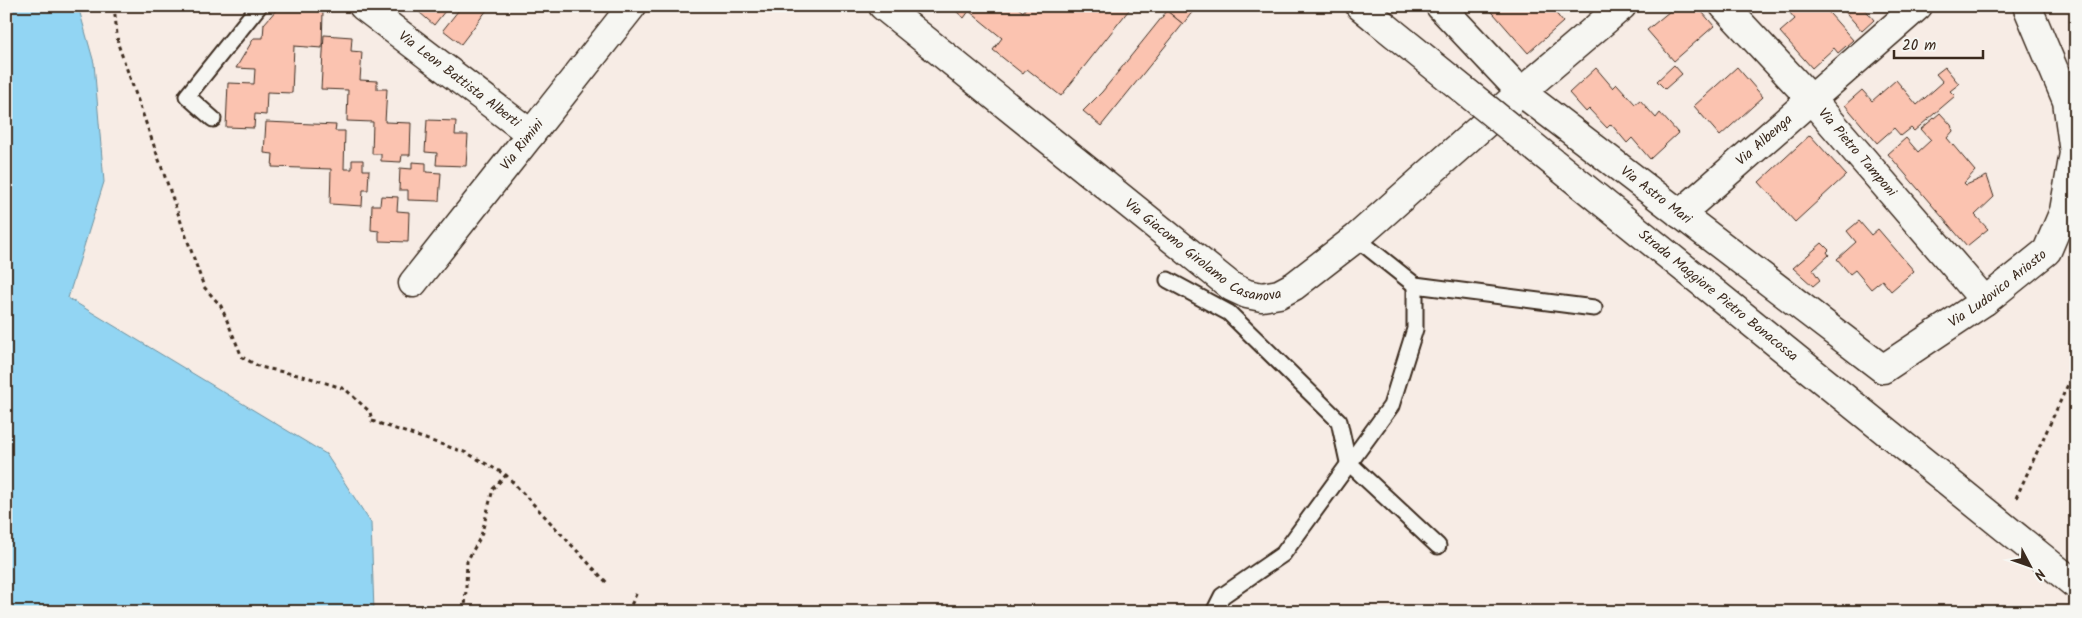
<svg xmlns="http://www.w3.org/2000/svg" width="2082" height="618" font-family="Kalam,sans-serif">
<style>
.water{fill:#92d5f3;stroke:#6f919e}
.building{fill:#fbc3b0;stroke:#3b2a1e}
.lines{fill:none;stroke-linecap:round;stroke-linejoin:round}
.lane-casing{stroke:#3b2a1e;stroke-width:19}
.street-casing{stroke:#3b2a1e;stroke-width:31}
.primary-casing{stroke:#3b2a1e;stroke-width:31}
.path{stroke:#3b2a1e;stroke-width:3;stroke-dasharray:4 4;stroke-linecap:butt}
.lane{stroke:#f6f6f2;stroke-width:15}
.street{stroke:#f6f6f2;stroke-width:28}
.primary{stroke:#f6f6f2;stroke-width:28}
.primary-bridge-casing{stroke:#3b2a1e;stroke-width:31;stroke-linecap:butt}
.primary-bridge{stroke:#f6f6f2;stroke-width:28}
.labels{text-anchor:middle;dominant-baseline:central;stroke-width:4;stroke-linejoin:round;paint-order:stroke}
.street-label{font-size:14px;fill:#3b2a1e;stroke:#f6f6f2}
</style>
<rect width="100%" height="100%" fill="#f7ece5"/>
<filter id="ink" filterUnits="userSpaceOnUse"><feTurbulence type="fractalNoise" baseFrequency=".02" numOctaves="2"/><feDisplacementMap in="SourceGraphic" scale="10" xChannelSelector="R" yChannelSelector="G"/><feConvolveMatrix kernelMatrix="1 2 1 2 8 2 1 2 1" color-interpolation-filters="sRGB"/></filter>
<g filter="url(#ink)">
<!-- water -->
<path class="water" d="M6 6H78L94 63 104 182 68 298 326 454 371 523 374 612H6Z"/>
<!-- building -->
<g class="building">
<path d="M291 6H307V10L323 11 322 48 294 46 292 93 267 92 266 115 255 114 254 128 226 127 228 83 254 84 255 69 236 68 254 38H263L264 24 277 9 291 10Z"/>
<path d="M412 6H449L434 25Z"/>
<path d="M462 6H490L461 44 443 30Z"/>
<path d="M950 6H1016L1023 12 1027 6H1132L1061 96 1027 69 1023 74 993 50 1002 38 969 11 964 18Z"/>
<path d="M1171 6H1197L1183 24 1167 11Z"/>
<path d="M1487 6H1550L1563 22 1528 53Z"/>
<path d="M1666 6H1697L1714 26 1674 61 1647 30 1670 11Z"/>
<path d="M1798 6H1823L1853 40 1838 53 1834 48 1812 68 1780 32 1795 19 1790 13Z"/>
<path d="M1840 6H1862L1874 20 1862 31Z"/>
<path d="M1167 11 1183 24 1101 126 1083 111 1102 92Z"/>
<path d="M324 35 352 37 351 51 362 52 360 80 377 81V89H387L385 122 411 123 410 155H402L401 162 381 161V154H372L373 122 347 121 348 90 321 89Z"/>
<path d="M1674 65 1682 74 1665 89 1657 81Z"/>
<path d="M1737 67 1763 97 1720 136 1694 106Z"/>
<path d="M1945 67 1959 84 1950 91 1955 96 1914 131 1911 128 1901 136 1894 128 1877 143 1845 105 1862 90 1872 101 1896 80 1917 105 1943 82 1936 74Z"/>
<path d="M1596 68 1613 88 1617 84 1635 104 1640 100 1656 118 1660 113 1678 133 1650 159 1632 138 1627 143 1611 124 1607 128 1589 109 1586 112 1569 93Z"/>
<path d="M1940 113 1951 125 1953 131 1947 138 1975 171 1964 183 1966 185 1987 176 1994 197 1975 215 1988 229 1967 246 1888 154 1906 138 1918 152 1931 140 1921 129Z"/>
<path d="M427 120 456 121 455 135H468L466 166 436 165 437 153 425 152Z"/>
<path d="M266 122 336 125 335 131H345L344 169H352V160H363V170H369L368 190H363L362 206 330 204 331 169 272 167 273 154 264 153Z"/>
<path d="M1810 135 1846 175 1795 222 1759 182Z"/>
<path d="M412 162 426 163V172L441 173 439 201 408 200V190H399L400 168 412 169Z"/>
<path d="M381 196 398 197 397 211 409 212 408 242 379 241V231L371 230 372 205H380Z"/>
<path d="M1859 221 1871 235 1878 229 1914 271 1891 291 1882 280 1871 289 1855 270 1850 274 1837 259 1856 242 1847 231Z"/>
<path d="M1822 243 1829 250 1827 252 1829 255 1813 270 1820 280 1813 286 1793 268Z"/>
</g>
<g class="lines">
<!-- lane casing -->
<g class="lane-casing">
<g id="lane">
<path d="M213 119 187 96 259 6"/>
<path d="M1356 238 1415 285 1594 308"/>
<path d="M1168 280 1229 313 1339 421 1348 462 1438 546"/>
<path d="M1214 612 1222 596 1283 554 1391 406 1415 329V285"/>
</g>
</g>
<!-- street casing -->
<g class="street-casing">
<g id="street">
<path id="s1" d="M363 6 531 134"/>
<path id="s2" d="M883 6 1232 287 1247 294 1262 297 1279 294 1294 286 1356 238 1521 92 1622 6"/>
<path id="s3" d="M1440 6 1521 92 1883 369 1985 301 2047 251 2064 211 2074 153 2067 101 2027 6"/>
<path id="s4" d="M1724 6 1811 99 1985 301"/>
<path id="s5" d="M1680 214 1918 6"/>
<path id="s6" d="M413 283 632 6"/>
</g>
</g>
<!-- primary casing -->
<g class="primary-casing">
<path id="primary" d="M1360 6 1376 19"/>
</g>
<!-- path -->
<g class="path">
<path d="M114 6 118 44 204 287 221 306 242 357 260 367 307 377 345 389 370 412 372 421 467 453 506 475 609 585"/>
<path d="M2016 498 2076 367"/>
<path d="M465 612 467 561 481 536 493 489 506 475"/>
<path d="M628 612 637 592"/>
</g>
<!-- lane -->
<use href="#lane" class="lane"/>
<!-- street -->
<use href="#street" class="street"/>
<!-- primary -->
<use href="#primary" class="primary"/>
<!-- primary-bridge casing -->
<g class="primary-bridge-casing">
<g id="primary-bridge">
<path id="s7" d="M1376 19 2076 585"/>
</g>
</g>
<!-- primary-bridge -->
<use href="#primary-bridge" class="primary-bridge"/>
</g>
</g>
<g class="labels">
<!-- street labels -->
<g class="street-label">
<text stroke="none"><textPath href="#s1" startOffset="121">Via Leon Battista Alberti</textPath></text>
<text stroke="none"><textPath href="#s5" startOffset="112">Via Albenga</textPath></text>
<text stroke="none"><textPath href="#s6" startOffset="176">Via Rimini</textPath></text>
<text stroke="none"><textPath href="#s4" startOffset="198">Via Pietro Tamponi</textPath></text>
<text stroke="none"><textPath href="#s3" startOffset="288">Via Astro Mari</textPath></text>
<text stroke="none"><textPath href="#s2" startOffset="406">Via Giacomo Girolamo Casanova</textPath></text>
<text stroke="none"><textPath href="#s3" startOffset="714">Via Ludovico Ariosto</textPath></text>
<text stroke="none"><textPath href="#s7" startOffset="440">Strada Maggiore Pietro Bonacossa</textPath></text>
</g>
</g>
<!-- margin -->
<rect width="2082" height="618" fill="none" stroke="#f6f6f2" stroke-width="25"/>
<rect x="12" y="12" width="2057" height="593" fill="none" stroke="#3b2a1e" stroke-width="2" filter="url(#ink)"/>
<!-- north arrow -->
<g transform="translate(2030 566) rotate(131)" stroke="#f6f6f2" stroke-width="4" paint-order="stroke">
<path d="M0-4L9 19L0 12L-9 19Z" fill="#3b2a1e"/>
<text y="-8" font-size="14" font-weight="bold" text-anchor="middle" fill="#3b2a1e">N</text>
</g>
<!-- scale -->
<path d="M1894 50v8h89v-8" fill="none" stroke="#3b2a1e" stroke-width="2.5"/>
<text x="1902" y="50" font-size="15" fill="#3b2a1e" stroke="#f6f6f2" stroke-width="4" paint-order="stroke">20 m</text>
</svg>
